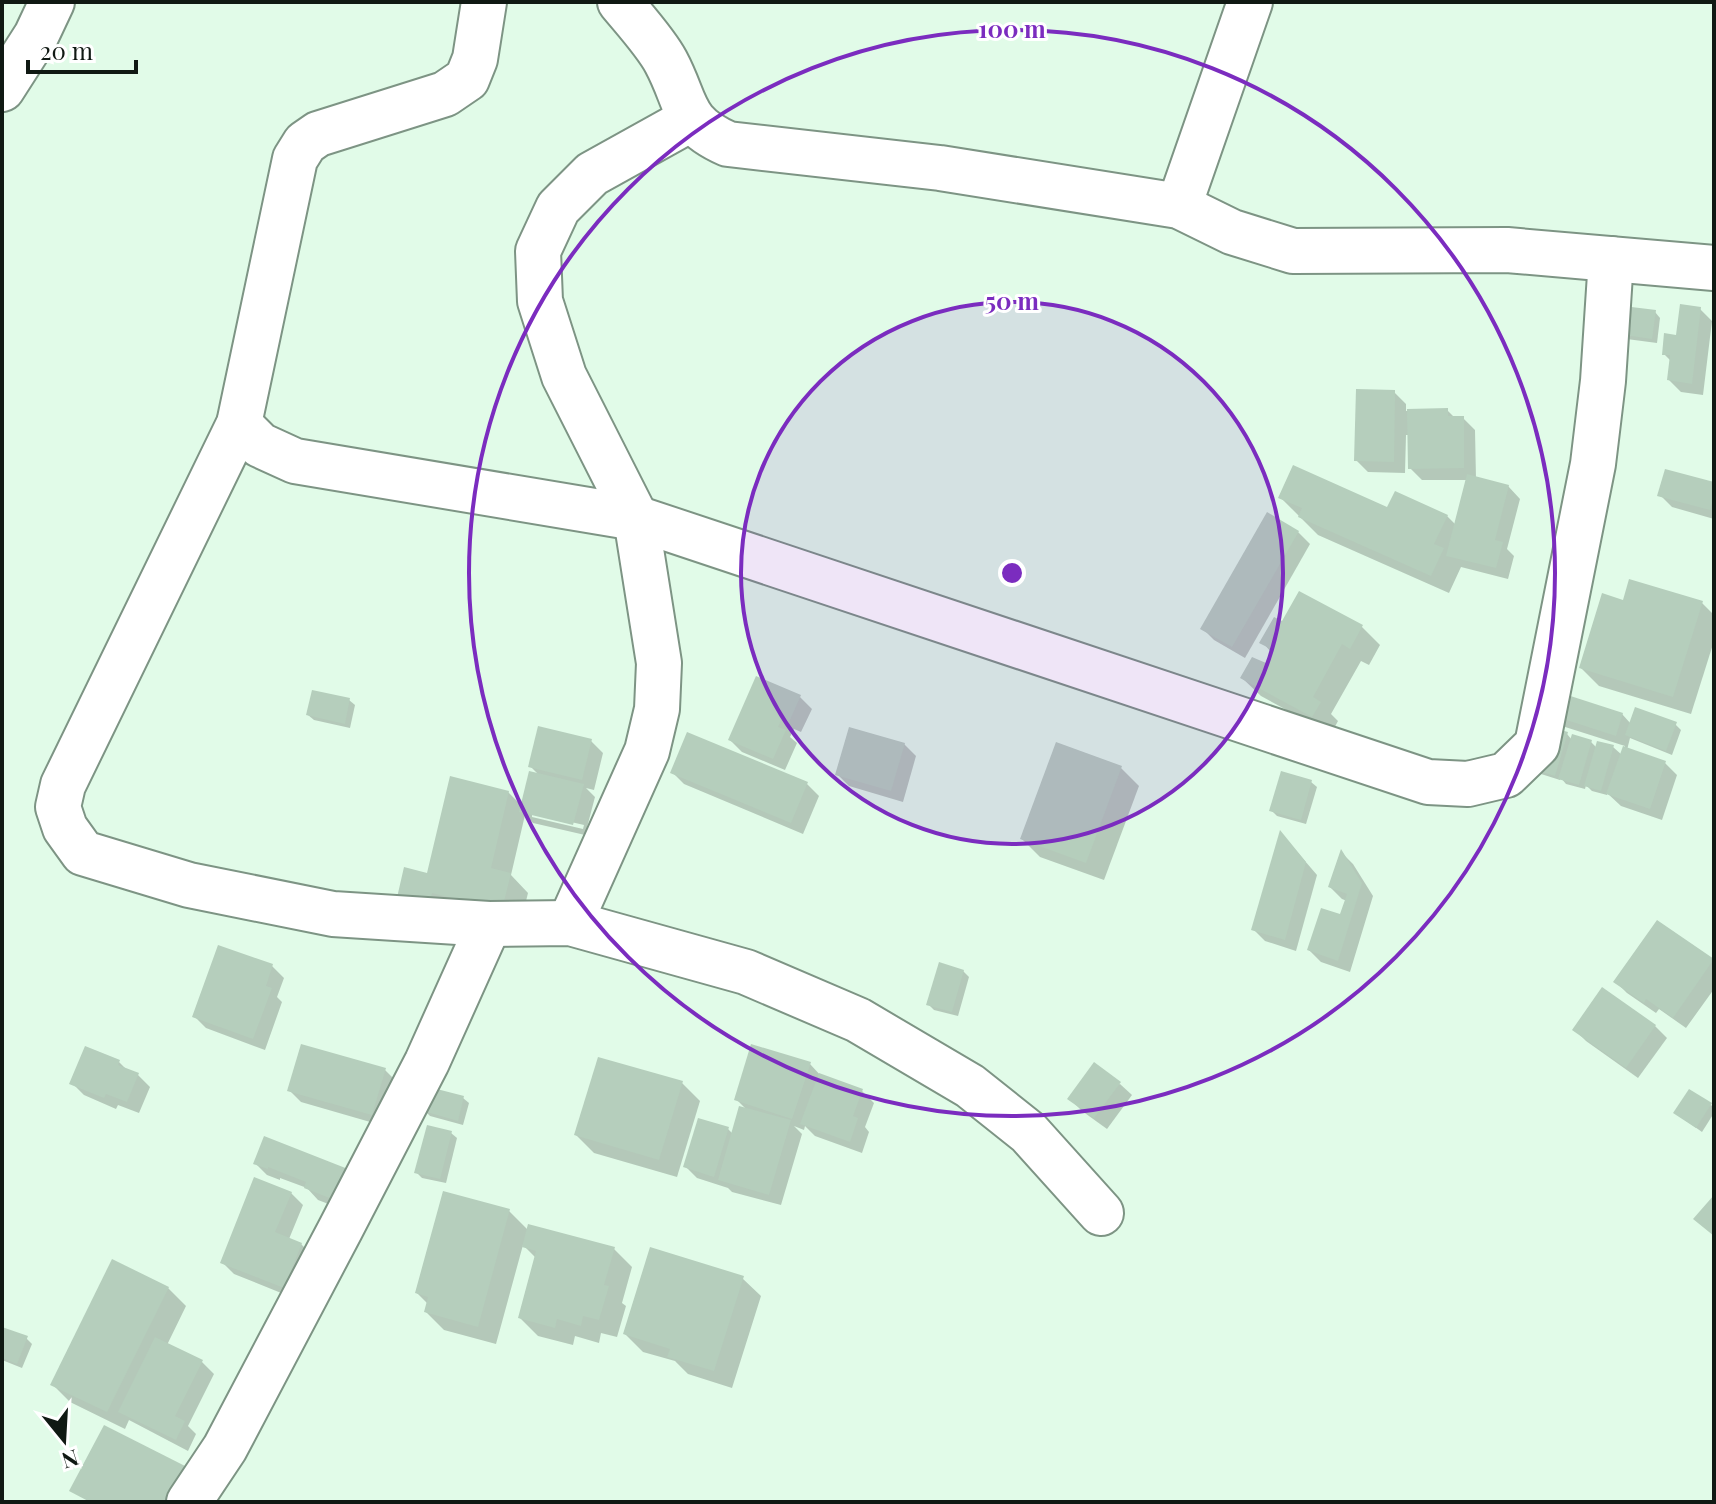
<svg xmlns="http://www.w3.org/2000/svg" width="1716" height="1504" font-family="'Playfair Display',serif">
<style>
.shadow{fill:#0003;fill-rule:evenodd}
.building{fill:#b5cebc}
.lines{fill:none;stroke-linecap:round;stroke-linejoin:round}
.minor-casing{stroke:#7d9484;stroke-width:48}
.minor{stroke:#fff;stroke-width:44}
.ring{fill:none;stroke:#7b2cbf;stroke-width:4}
.centre{fill:#7b2cbf;stroke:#fff;stroke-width:4}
.ring-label{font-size:24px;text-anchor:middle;font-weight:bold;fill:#7b2cbf;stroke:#fff;stroke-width:6;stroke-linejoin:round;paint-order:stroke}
</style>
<rect width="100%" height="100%" fill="#e1fbe8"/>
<!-- shadow -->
<g class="shadow">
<path d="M1700 309 1712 321 1703 395 1681 392 1669 380 1671 361 1664 354Z"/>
<path d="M1655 312 1660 318 1657 343 1619 338Z"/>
<path d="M1394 392 1406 404V411L1447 410 1455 418H1463L1475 430 1476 479 1508 486 1520 499 1507 549 1514 556 1508 579 1461 567 1449 593 1318 535 1280 497 1447 516 1456 525 1468 480H1422L1410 468 1409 435H1406L1405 473 1368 472 1356 460Z"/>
<path d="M1714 484V519L1672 507 1660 495Z"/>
<path d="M1298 532 1310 544 1245 658 1214 640 1202 628Z"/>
<path d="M1300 593 1362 627 1380 645 1369 665 1361 661 1331 714 1338 721 1331 734 1261 696 1242 678 1266 666 1273 654 1262 642 1283 624Z"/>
<path d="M1624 602 1702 603 1714 615V641L1691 714 1599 686 1581 668Z"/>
<path d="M800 697 812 709 801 732 794 729 790 737 797 743 785 770 742 752 730 740Z"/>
<path d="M349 700 355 705 350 728 314 720 308 715Z"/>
<path d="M1550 714H1622L1631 724H1675L1681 730 1672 755 1630 738 1627 750 1665 763 1677 775 1662 820 1621 806 1607 793V795L1592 791 1586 785 1585 789 1566 784 1561 778 1560 780 1541 774 1535 768 1567 734 1572 740 1591 742 1597 748 1613 747 1622 755 1625 746 1562 726Z"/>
<path d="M591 741 603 753 594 790 586 788 595 797 585 835 533 823 525 815 511 875 528 893 517 938 416 920 428 875 508 792 522 806 540 776 530 766ZM532 813 584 825 583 829 532 817Z"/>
<path d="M904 744 916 756 903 802 849 786 837 774Z"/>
<path d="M1121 768 1139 786 1104 880 1040 857 1022 839Z"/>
<path d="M672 772 807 784 819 796 803 834 684 784Z"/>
<path d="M1311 782 1317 787 1306 824 1277 816 1272 811Z"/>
<path d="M1281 833 1317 875 1296 951 1265 941 1253 929Z"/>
<path d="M1342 853 1353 864 1373 896 1350 972 1321 962 1309 950 1341 917 1347 901 1342 899 1330 887Z"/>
<path d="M1657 923 1714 962V989L1686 1028 1659 1009 1656 1013 1627 993 1615 981Z"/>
<path d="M272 966 284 978 277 997 282 1002 265 1050 206 1028 194 1016Z"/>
<path d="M963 971 969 977 958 1016 934 1010 928 1004Z"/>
<path d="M1655 1026 1667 1038 1638 1078 1586 1041 1574 1029Z"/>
<path d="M119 1062 127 1070 138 1075 150 1087 139 1113 118 1105 116 1109 84 1095 72 1083Z"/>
<path d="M810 1064 822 1077 862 1091 874 1103 865 1127 869 1132 862 1153 815 1136 805 1126 804 1130 794 1126 802 1134 781 1205 732 1192 728 1188 697 1178 685 1166 728 1129 733 1134 747 1110 736 1099Z"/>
<path d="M385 1070 397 1082 384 1126 301 1102 289 1090Z"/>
<path d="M682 1083 700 1101 677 1177 594 1153 576 1135Z"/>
<path d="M1120 1084 1132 1095 1107 1129 1082 1111 1070 1099Z"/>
<path d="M463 1098 469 1103 463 1125 430 1116 425 1111Z"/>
<path d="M1711 1105 1714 1108V1113L1702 1132 1675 1113Z"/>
<path d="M451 1133 457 1138 446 1183 422 1178 416 1172Z"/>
<path d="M265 1139 352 1213 318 1200 307 1188 280 1178V1180L267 1175 255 1163Z"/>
<path d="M291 1193 303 1205 289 1239 301 1244 313 1256 296 1299 234 1274 222 1262Z"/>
<path d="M509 1211 529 1231 614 1249 632 1267 622 1303 626 1306 617 1337 601 1333 599 1343 575 1336 573 1345 538 1336 520 1318 536 1258 523 1245 496 1344 444 1330 426 1312 428 1304 417 1293Z"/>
<path d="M742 1278 761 1296 732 1388 688 1374 675 1361 643 1352 625 1334Z"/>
<path d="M168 1288 186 1306 167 1345 202 1362 214 1374 188 1426 196 1434 188 1451 129 1420 125 1429 70 1402 52 1384Z"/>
<path d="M2 1329 26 1338 32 1344 22 1368 2 1360Z"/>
</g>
<!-- building -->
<g class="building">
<path d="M1680 304 1701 307 1692 384 1667 380 1670 355H1662L1664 333 1676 335Z"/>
<path d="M1615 305 1656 310 1652 339 1611 333Z"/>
<path d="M1356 389 1395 390 1394 462 1354 461Z"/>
<path d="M1448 408V416H1464V468L1408 469 1407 409Z"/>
<path d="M1293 465 1387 507 1395 491 1448 515 1434 544 1444 548 1431 576 1298 517 1302 508 1278 498Z"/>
<path d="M1665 469 1714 482V496L1710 510 1657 496Z"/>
<path d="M1467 474 1509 485 1495 540 1503 542 1496 568 1446 556Z"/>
<path d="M1267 512 1299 531 1232 647 1200 629Z"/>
<path d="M1629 579 1703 601 1673 697 1579 668 1602 593 1623 600Z"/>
<path d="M1299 591 1363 625 1350 649 1342 644 1313 697 1321 702 1312 717 1240 678 1252 657 1266 663 1273 650 1259 643 1274 617 1282 621Z"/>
<path d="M756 676 801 695 789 722 782 718 778 727 786 730 773 759 728 740Z"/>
<path d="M312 690 350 698 345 724 306 715Z"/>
<path d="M1555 691 1623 713 1616 736 1548 714Z"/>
<path d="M1635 707 1677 722 1666 751 1625 735Z"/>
<path d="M538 726 592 739 582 780 528 767Z"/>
<path d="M1546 726 1568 732 1555 776 1533 769Z"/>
<path d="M849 727 905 743 891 791 835 775Z"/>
<path d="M687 732 808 782 791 823 670 773Z"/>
<path d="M1572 734 1592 740 1579 785 1558 779Z"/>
<path d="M1597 741 1614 745 1601 791 1584 786Z"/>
<path d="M1056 742 1122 766 1086 863 1020 839Z"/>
<path d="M1623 746 1666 761 1650 809 1606 794Z"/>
<path d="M529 771 584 784 573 825 519 812Z"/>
<path d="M1281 771 1312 780 1301 820 1269 811Z"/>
<path d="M450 776 509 791 491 868 511 873 499 921 464 901 432 893 428 910 396 902 404 867 427 873Z"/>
<path d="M1280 830 1306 862 1285 940 1251 930Z"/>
<path d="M1341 849 1362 883 1338 961 1307 950 1321 908 1340 914 1347 894 1328 887Z"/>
<path d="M1657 920 1714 959 1673 1018 1646 999 1644 1003 1613 982Z"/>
<path d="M218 945 273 964 266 986 272 988 253 1039 192 1017Z"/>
<path d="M939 962 964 970 952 1012 926 1005Z"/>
<path d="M1602 987 1656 1025 1626 1068 1572 1030Z"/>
<path d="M301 1044 386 1068 372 1115 287 1091Z"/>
<path d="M751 1044 811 1062 792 1119 734 1100Z"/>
<path d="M85 1046 120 1060 118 1065 139 1073 127 1102 106 1094 104 1098 69 1084Z"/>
<path d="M598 1057 683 1081 659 1160 574 1135Z"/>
<path d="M1094 1062 1121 1082 1094 1118 1067 1099Z"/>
<path d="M819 1073 863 1089 853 1116 858 1118 850 1142 800 1124Z"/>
<path d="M429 1087 464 1096 458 1121 423 1111Z"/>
<path d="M1689 1089 1712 1103 1696 1128 1673 1113Z"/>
<path d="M739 1106 791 1120 769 1195 718 1180Z"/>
<path d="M698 1118 729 1127 714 1177 683 1167Z"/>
<path d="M427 1125 452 1131 440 1179 414 1173Z"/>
<path d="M264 1136 353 1171 340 1202 304 1188 306 1182 268 1167V1169L253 1164Z"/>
<path d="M254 1177 292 1192 275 1232 302 1243 284 1288 220 1263Z"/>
<path d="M443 1191 510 1209 478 1327 424 1312 428 1297 415 1293Z"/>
<path d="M1714 1195V1236L1693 1219Z"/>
<path d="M528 1224 615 1247 604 1285 609 1286 599 1320 583 1316 581 1326 557 1319 555 1328 518 1318 536 1251 522 1247Z"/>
<path d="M650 1247 744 1276 714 1371 667 1357 670 1349 623 1334Z"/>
<path d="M112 1259 169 1287 107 1412 50 1385Z"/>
<path d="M2 1327 28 1336 17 1364 2 1358Z"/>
<path d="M155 1337 203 1360 175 1416 185 1421 176 1440 118 1412Z"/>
<path d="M104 1425 189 1468 171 1502H90L69 1491Z"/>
</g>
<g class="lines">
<!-- minor casing -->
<g class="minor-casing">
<g id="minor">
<path d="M484 2 475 59 467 79 445 94 318 134 305 143 295 159 239 424 63 785 58 807 65 828 83 853 189 885 333 914 489 924 570 923 746 972 858 1020 970 1086 1029 1133 1101 1213"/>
<path d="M620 2C634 19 656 43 666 62 688 103 680 123 728 144L940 168 1179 206 1232 232 1293 251 1507 250 1714 268"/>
<path d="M2 89 36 36 52 2"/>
<path d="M1179 206 1250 2"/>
<path d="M239 424 260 445 295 461 636 518 1428 782 1468 784 1506 775 1537 745 1593 464 1603 381 1611 259"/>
<path d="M570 923 647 751 657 709 659 663 636 518 564 376 540 301 538 251 558 208 592 174 691 119"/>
<path d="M189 1502 225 1448 341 1228 427 1062 489 924"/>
</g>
</g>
<!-- minor -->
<use href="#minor" class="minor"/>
</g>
<!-- distance rings -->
<circle cx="1012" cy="573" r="271" fill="#7b2cbf" fill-opacity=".12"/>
<g class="ring">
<circle cx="1012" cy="573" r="271"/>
<circle cx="1012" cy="573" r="543"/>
</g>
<circle cx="1012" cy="573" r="12" class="centre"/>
<g class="ring-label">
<text x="1012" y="38">100 m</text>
<text x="1012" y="310">50 m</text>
</g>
<!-- border -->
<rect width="1716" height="1504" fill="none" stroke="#101913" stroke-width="8"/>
<!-- north arrow -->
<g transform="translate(64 1440) rotate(162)" stroke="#ffffff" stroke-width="6" paint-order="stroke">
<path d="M0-6L14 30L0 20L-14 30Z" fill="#101913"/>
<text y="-12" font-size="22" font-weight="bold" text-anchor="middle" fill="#101913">N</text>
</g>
<!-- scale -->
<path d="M28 60v12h108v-12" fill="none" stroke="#101913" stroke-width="4"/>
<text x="40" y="60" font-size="24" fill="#101913" stroke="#ffffff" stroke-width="6" paint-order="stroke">20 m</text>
</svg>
